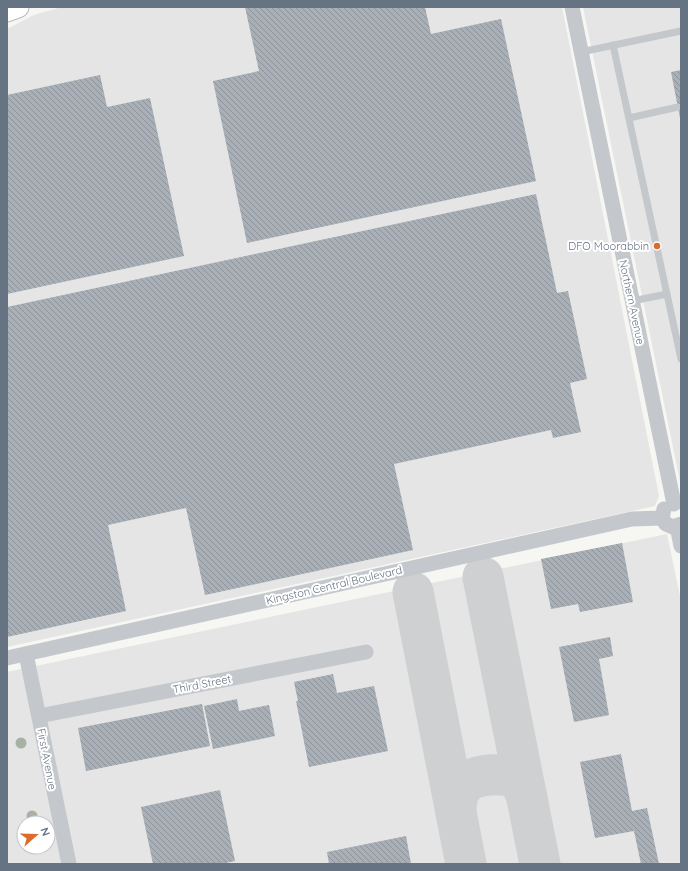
<svg xmlns="http://www.w3.org/2000/svg" width="688" height="871" font-family="Quicksand,sans-serif">
<style>
.built{fill:#e4e5e4;fill-rule:evenodd}
.lines{fill:none;stroke-linecap:round;stroke-linejoin:round}
.taxiway{stroke:#ced0d1;stroke-width:41}
.building{fill:url(#building-back-hatch)}
.secondary-casing{stroke:#b6babf;stroke-width:23}
.lane{stroke:#c4c7cb;stroke-width:7}
.street{stroke:#c4c7cb;stroke-width:15}
.secondary{stroke:#fff;stroke-width:21}
.tree{fill:#a7b2a5}
.poi-dot{fill:#dd6b2c;stroke:#fff;stroke-width:1.5}
.labels{text-anchor:middle;dominant-baseline:central;stroke-width:4;stroke-linejoin:round;paint-order:stroke}
.poi-label{font-size:11px;fill:#667383;stroke:#fff;text-anchor:end}
.street-label{font-size:11px;fill:#667383;stroke:#fff}
</style>
<defs>
<pattern id="building-back-hatch" width="6" height="6" patternUnits="userSpaceOnUse"><rect width="6" height="6" fill="#a9afb6"/><path d="M-1 5l2 2M0 0l6 6M5-1l2 2" fill="none" stroke="#8d9399"/></pattern>
</defs>
<rect width="100%" height="100%" fill="#f6f6f3"/>
<!-- built -->
<g class="built">
<path d="M62 7H562L659 496 655 506 7 647V29L34 15Z"/>
<path d="M583 7H681V486Z"/>
<path d="M667 534 681 601V864H7V672ZM24 823H48V847H24Z"/>
</g>
<g class="lines">
<!-- taxiway -->
<g class="taxiway">
<path d="M483 577 540 864"/>
<path d="M413 592 466 864"/>
<path d="M456 810C456 800 458 789 467 782 477 774 508 771 518 781 522 785 525 792 527 797"/>
</g>
</g>
<!-- building -->
<g class="building">
<path d="M245 7H425L431 34 501 19 536 181 247 243 213 81 259 71Z"/>
<path d="M681 70V118H680L671 72Z"/>
<path d="M100 75 107 107 150 98 184 256 7 294V95Z"/>
<path d="M536 194 557 293 568 291 587 379 570 383 581 432 553 438 551 430 394 464 413 550 205 595 186 508 108 525 126 611 7 637V307Z"/>
<path d="M622 543 633 602 580 612 578 604 551 609 541 559Z"/>
<path d="M610 637 613 656 599 659 609 715 574 722 559 647Z"/>
<path d="M333 674 337 693 374 686 388 751 309 767 296 701H298L294 682Z"/>
<path d="M237 699 239 711 269 705 275 736 213 749 204 706Z"/>
<path d="M202 704 210 746 86 771 78 728Z"/>
<path d="M621 754 632 811 647 808 659 864H641L634 831 595 838 580 762Z"/>
<path d="M220 790 235 861 221 864H153L141 807Z"/>
<path d="M406 836 411 864H329L327 852Z"/>
</g>
<g class="lines">
<!-- secondary casing -->
<g class="secondary-casing">
<path id="secondary" d="M7 11 18 7"/>
</g>
<!-- lane -->
<g class="lane">
<path d="M613 45 681 359"/>
<path d="M581 52 681 31"/>
<path d="M629 118 678 107"/>
<path d="M632 301 667 294"/>
</g>
<!-- street -->
<g class="street">
<path d="M572 7 674 504"/>
<path d="M664 509 662 518 666 524 673 527 681 524"/>
<path d="M677 526 681 546"/>
<path d="M26 654 69 864"/>
<path d="M7 658 632 519 662 518"/>
<path d="M39 716 366 652"/>
</g>
<!-- secondary -->
<use href="#secondary" class="secondary"/>
</g>
<!-- trees -->
<g class="tree">
<circle cx="21" cy="743" r="5.5"/>
<circle cx="32" cy="816" r="5.5"/>
</g>
<!-- markers -->
<circle class="poi-dot" cx="657" cy="246" r="4"/>
<g class="labels">
<!-- poi labels -->
<g class="poi-label">
<text x="649" y="246">DFO Moorabbin</text>
</g>
<!-- street labels -->
<g class="street-label">
<text transform="translate(632 302) rotate(78)">Northern Avenue</text>
<text transform="translate(334 585) rotate(-13)">Kingston Central Boulevard</text>
<text transform="translate(202 684) rotate(-11)">Third Street</text>
<text transform="translate(47 759) rotate(79)">First Avenue</text>
</g>
</g>
<!-- border -->
<rect width="688" height="871" fill="none" stroke="#667383" stroke-width="16"/>
<!-- north arrow -->
<g transform="translate(36 835) rotate(70)"><circle r="19" fill="#ffffff" stroke="#c2c7cd"/>
<path d="M0-3L7 15L0 10L-7 15Z" fill="#dd6b2c"/>
<text y="-6" font-size="11" font-weight="bold" text-anchor="middle" fill="#667383">N</text>
</g>
</svg>
